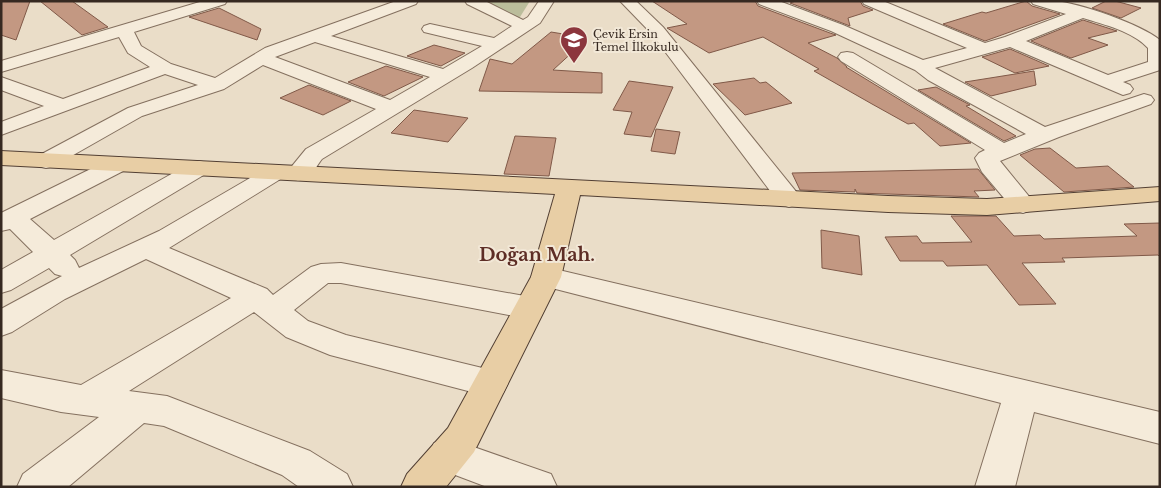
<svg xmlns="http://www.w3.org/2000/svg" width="1161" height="488" font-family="'Libre Baskerville',serif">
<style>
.cemetery{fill:#bbbd9b}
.building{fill:#c39882;stroke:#805948}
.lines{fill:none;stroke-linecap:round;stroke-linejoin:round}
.minor-casing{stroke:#84705f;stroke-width:2}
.major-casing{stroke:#523f33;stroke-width:2}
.minor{fill:#f5ebda;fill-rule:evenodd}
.major{fill:#e8cea5;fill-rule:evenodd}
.labels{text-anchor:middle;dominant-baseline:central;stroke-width:4;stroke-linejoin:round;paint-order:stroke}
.far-poi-label{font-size:11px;fill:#362921;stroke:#f2e8d7;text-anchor:start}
.district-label{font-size:18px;font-weight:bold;fill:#5d2d25;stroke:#f2e8d7}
</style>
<rect width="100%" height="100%" fill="#eaddc8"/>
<!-- cemetery -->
<path class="cemetery" d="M479 1H530L520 17H514Z"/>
<!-- building -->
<g class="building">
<path d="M1 1H30L16 40 1 35Z"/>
<path d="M40 1H72L108 27 82 35Z"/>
<path d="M652 1H755L758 6 830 33 836 35 808 43 837 58 847 67H846L971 143 940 146 914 123 908 124 872 104 814 71 819 69 763 37 709 53 667 28 687 24Z"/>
<path d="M796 1H860L863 6 873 10 848 18 850 26 790 3Z"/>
<path d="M1026 1 1032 6 1060 14 985 41 943 24 982 12 986 13Z"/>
<path d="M1106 1H1115L1141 8 1121 18 1092 8Z"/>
<path d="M219 8 261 29 257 40 189 17Z"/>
<path d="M1083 20 1117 31 1088 38 1108 45 1071 58 1031 41Z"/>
<path d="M551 32 588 38 553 70 602 73V93L479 91 490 59 512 64Z"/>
<path d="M434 45 465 53 441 66 407 56Z"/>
<path d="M1010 49 1049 66 1015 73 982 57Z"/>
<path d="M386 66 423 77 384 96 348 82Z"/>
<path d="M1034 71 1036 85 991 96 965 82Z"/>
<path d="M754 78 760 83 766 82 792 103 745 115 713 84Z"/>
<path d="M629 81 673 87 651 137 624 134 632 112 613 110Z"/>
<path d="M309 85 351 101 323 115 280 98Z"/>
<path d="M936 87 970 105 966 106 1016 136 1004 141 918 90Z"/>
<path d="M414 110 468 118 448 142 391 133Z"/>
<path d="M656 129 680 132 675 154 651 151Z"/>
<path d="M515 136 556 138 549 176 504 174Z"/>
<path d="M1050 148 1076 168 1108 166 1134 187 1064 192 1020 155 1035 149Z"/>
<path d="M978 169 995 190 974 191 979 197 857 193 855 189V192L800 190 792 173Z"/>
<path d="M951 216H996L1014 236 1040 235 1044 239 1137 236 1124 224 1160 223V257L1158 255 1062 258 1065 262 1022 263 1056 304 1019 305 987 265 947 266 943 261H900L885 237 917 236 922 243 972 242Z"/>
<path d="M821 230 859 236 862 275 822 268Z"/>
</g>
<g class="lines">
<!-- minor casing -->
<g class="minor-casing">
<g id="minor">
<path d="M203 1H227L225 4 134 32 141 46 171 64 215 78 265 48 396 1H418L416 4 331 36 443 69 482 46 424 32 422 29 424 26 430 24 494 38 512 26 467 4 465 1H485L523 20 528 17 539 1H554L540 23 472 68 322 159C312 172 309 184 290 179L287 175 169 248 267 289 273 295 311 267 321 264 341 263 530 297 541 300 545 308 541 316 530 319 341 283H328L294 310 308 321 346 335 503 373 508 383 503 393 491 397 330 355 286 337 254 312 129 391 167 396 310 451 347 474 353 487H299L282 475 164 426 144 423 68 487H17L23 474 99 417 61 412 1 398V370L81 385 231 298 146 259 65 299 12 332 1 336V309L62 276 55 274 49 268 11 290 1 293V270L33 252 10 229 1 231V213L111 159 119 157 127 159 131 164 127 169 30 219 54 240 191 163 199 161 207 163 211 168 207 173 70 255 75 260 79 268 159 231 269 167 277 165 285 167 288 171 306 149 376 109 263 65 224 89 142 116 54 166 46 168 38 166 34 161 38 156 128 108 198 85 165 74 1 135V122L44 106 1 90V77L63 99 150 67 128 53 119 37 1 72V61ZM315 42 430 77 390 100 275 57Z"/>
<path d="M620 1H636L663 27 798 194 802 199 798 204 789 207 780 204 651 33Z"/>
<path d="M757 1H779L843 25 923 60 967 48 864 4 862 1H883L985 43 1005 37 1066 14 1033 4 1031 1C1038 1 1046 1 1054 1 1080 3 1140 24 1160 40V70L1123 82 1130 85 1133 89 1130 93 1123 95 1010 47 935 68 1045 127 1144 94 1151 96 1154 100 1151 104 1059 137 1000 161 1036 205 1032 210 1023 213 1014 210 982 172 975 158 979 153 985 150 841 61 838 57 841 53 847 52 853 53 1004 143 1026 134 928 80 915 70 831 31 759 4ZM1083 18C1105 25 1132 31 1148 48V62L1108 75 1026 41Z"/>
<path d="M546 267 1160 412V444L1034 412 1015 487H975L1001 403 536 284 531 277 536 270Z"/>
<path d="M448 438 551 474 557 487H487L434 467 429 455 434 443Z"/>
</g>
</g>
<!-- major casing -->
<g class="major-casing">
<path id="major" d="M1 151 888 196 987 199 1160 187V201L987 215 888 212 580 195 561 277 474 452 446 487H401L407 474 448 428 531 277 555 194 1 165Z"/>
</g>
<!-- minor -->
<use href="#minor" class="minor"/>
<!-- major -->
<use href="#major" class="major"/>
</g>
<!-- icons -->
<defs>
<g id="school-pin" transform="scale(1.4375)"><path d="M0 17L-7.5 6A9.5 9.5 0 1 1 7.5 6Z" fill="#8c363d" stroke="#f2e8d7"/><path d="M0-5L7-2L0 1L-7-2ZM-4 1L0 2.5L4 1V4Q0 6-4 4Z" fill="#fff"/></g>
</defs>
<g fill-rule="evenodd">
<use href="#school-pin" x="574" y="40"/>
</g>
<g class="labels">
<!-- far-poi labels -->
<g class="far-poi-label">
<text x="593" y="34">Çevik Ersin<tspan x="593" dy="13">Temel İlkokulu</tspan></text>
</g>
<!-- district labels -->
<g class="district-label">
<text x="537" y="255">Doğan Mah.</text>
</g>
</g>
<!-- border -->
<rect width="1161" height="488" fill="none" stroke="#362921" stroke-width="5"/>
</svg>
